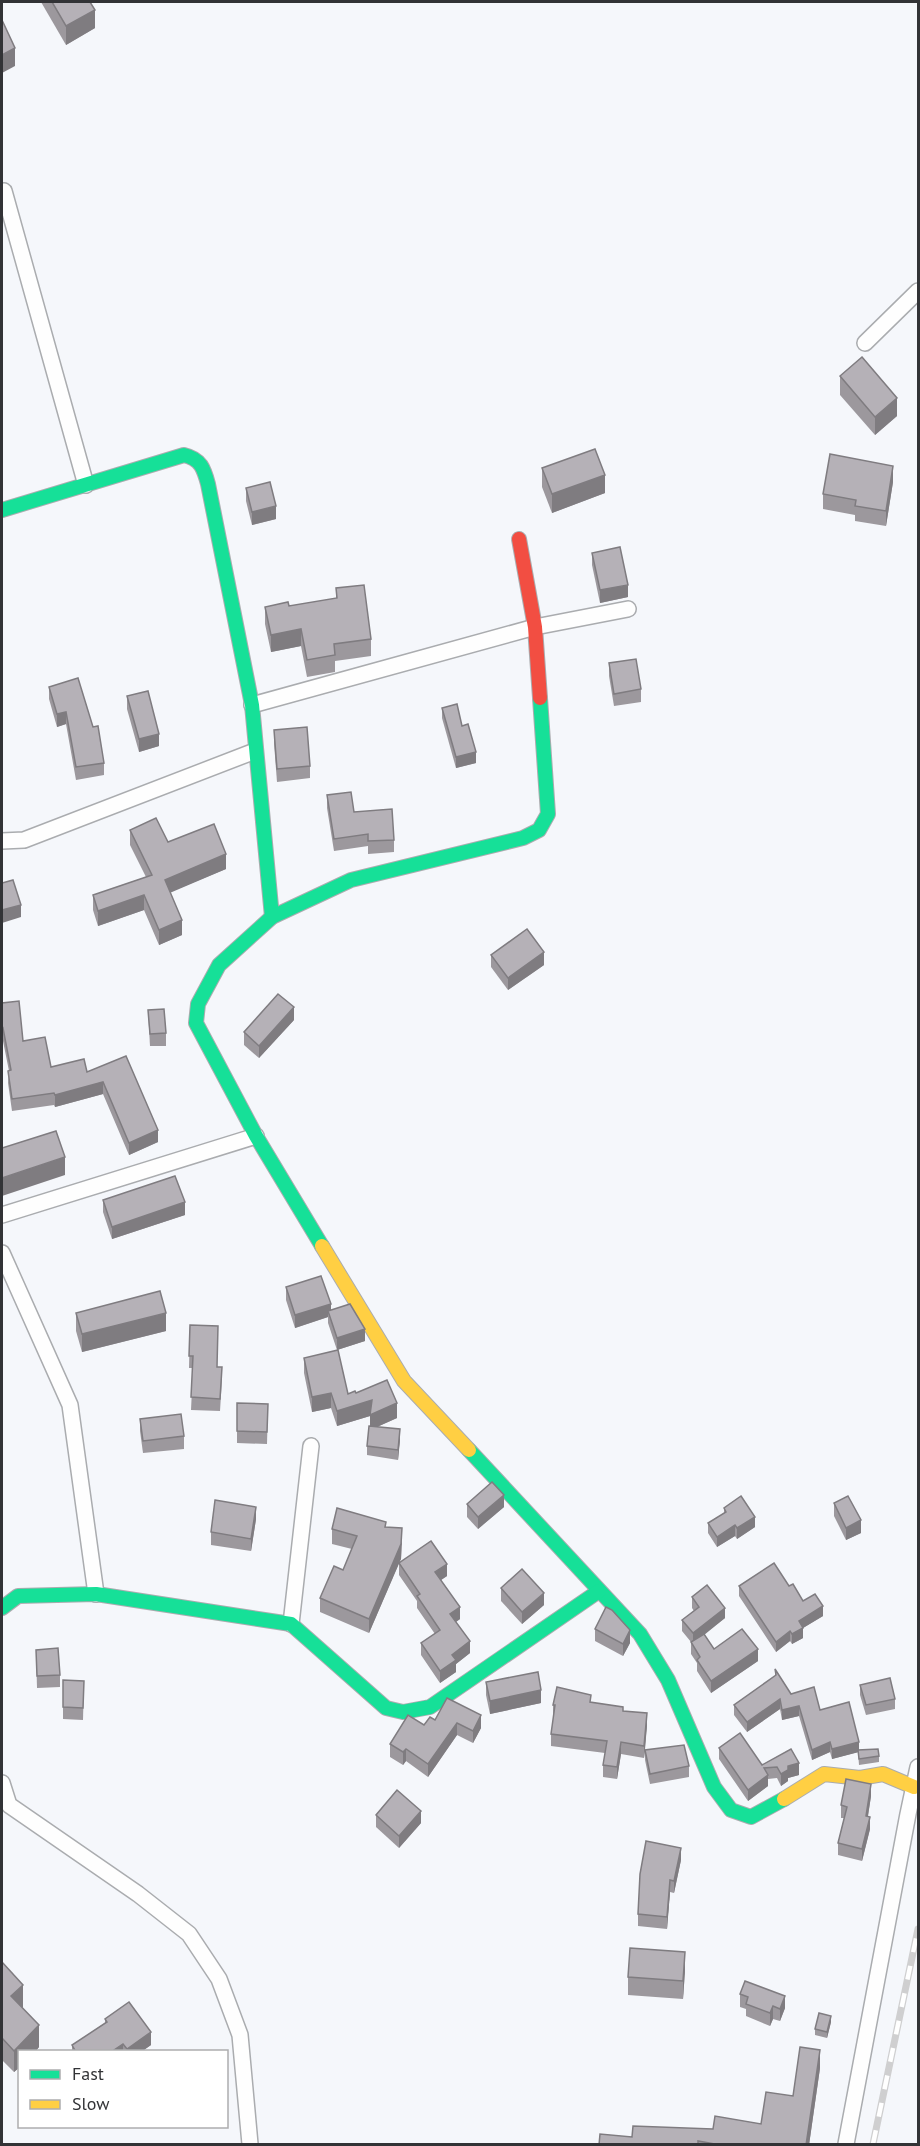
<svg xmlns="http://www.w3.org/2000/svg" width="920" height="2146" font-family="'PT Sans',sans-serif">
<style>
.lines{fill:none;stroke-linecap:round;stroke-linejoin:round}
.street-casing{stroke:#aaacaf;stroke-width:18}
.fast-casing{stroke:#aaacaf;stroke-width:16}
.slow-casing{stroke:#aaacaf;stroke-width:16}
.jam-casing{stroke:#aaacaf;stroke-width:16}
.street{stroke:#fefefe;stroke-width:15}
.fast{stroke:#16e098;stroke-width:14}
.slow{stroke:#ffcf43;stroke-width:14}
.jam{stroke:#f24e42;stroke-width:14}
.rail-casing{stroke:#cfcfd0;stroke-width:7}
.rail{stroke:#fff;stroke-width:4.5;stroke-dasharray:14;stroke-linecap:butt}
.wall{fill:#9c989d}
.shaded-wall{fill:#7f7c80}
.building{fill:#b5b1b7;stroke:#7f7c80;stroke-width:1.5}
</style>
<rect width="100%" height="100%" fill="#f5f7fb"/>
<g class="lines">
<!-- street casing -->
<g class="street-casing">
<g id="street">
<path d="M4 191 86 485"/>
<path d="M865 343 918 291"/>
<path d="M252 705 535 627 628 609"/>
<path d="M2 841 24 840 255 751"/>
<path d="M2 1215 256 1136"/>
<path d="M2 1253 70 1405 96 1594"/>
<path d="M291 1624 311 1446"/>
<path d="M2 1783 9 1805 138 1894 189 1934 219 1979 240 2035 250 2144"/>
<path d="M846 2144 908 1814 918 1767"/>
</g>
</g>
<!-- fast casing -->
<g class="fast-casing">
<g id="fast">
<path d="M2 510 184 455C201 459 204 469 208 484L252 705 272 917"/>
<path d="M322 1246 256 1136 196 1023 198 1004 219 965 272 917 351 880 523 838 539 830 548 814 540 698"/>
<path d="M469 1450 640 1634 668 1680 714 1787 731 1810 751 1817 784 1799"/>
<path d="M2 1608 18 1596 96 1594 291 1624 386 1708 403 1712 430 1707 599 1591"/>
</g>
</g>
<!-- slow casing -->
<g class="slow-casing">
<g id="slow">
<path d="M322 1246 404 1381 469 1450"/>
<path d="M784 1799 824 1774 860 1778 883 1774 914 1787"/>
</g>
</g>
<!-- jam casing -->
<g class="jam-casing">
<path id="jam" d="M519 539 535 627 540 698"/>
</g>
<!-- street -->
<use href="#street" class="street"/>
<!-- fast -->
<use href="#fast" class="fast"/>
<!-- slow -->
<use href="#slow" class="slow"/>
<!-- jam -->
<use href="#jam" class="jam"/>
<!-- rail casing -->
<g class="rail-casing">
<path id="rail" d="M873 2144 918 1929"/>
</g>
<!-- rail -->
<use href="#rail" class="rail"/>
</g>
<!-- wall -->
<g class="wall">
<path d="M41 2H90L95 28 66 45Z"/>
<path d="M840 376 897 416 875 435 840 395Z"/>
<path d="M542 468 605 493 552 513 542 487Z"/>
<path d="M893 482 886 526 855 521V515L823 509V494Z"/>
<path d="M246 488 276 519 252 525 246 501Z"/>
<path d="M592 553 628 597 600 603 592 565Z"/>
<path d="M336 588 371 639V656L335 661V672L307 677 301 646 271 652 265 624V607L289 606 336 599Z"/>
<path d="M609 663 641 689V702L614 706 609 676Z"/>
<path d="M49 687 93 727 104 763V775L76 780 66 724 57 727 49 699Z"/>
<path d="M127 696 159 746 139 752 127 709Z"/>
<path d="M442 708 462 726 476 763 456 768 442 718Z"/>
<path d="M274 730 310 766V778L277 782 274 743Z"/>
<path d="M327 795 354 812 394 840V852L368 854V846L334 851 327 808Z"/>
<path d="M130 830 168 842 226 869 170 892 182 935 159 945 144 910 98 926 93 910V895L146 877 130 845Z"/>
<path d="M491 955 544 965 508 990 491 967Z"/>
<path d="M2 1003 23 1041 51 1067 87 1072 126 1056 158 1142 129 1155 103 1094 55 1107 54 1105 12 1111 8 1083 9 1071 3 1041H2Z"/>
<path d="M148 1010 166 1033V1046H150Z"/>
<path d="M294 1020 259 1058 244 1045V1032Z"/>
<path d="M103 1200 185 1215 112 1239 103 1212Z"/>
<path d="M286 1287 331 1310 365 1341 337 1350 328 1323V1317L295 1328 286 1300Z"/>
<path d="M76 1313 166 1331 82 1352 76 1331Z"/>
<path d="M190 1325 217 1367 222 1379 220 1411 191 1410 193 1368H189Z"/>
<path d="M304 1358 348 1394 356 1393 397 1418 377 1427 400 1439 398 1460 367 1455V1446L370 1426V1416L337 1426 331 1408 312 1412 304 1373Z"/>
<path d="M237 1403 268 1404 267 1444 237 1443Z"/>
<path d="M140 1419 184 1436V1449L143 1453 140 1431Z"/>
<path d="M834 1503 861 1533 846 1540 834 1516Z"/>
<path d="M467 1504 504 1507 478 1529 467 1517Z"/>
<path d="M724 1508 755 1527 737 1539 735 1536 717 1547 708 1533V1523L724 1513Z"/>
<path d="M256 1519 251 1551 211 1545V1532Z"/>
<path d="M386 1527 402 1543 401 1559 399 1562 447 1576 441 1580 460 1619 456 1622 470 1653 456 1664V1672L440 1683 421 1655V1643L435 1634 417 1608V1601L399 1575V1563L369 1633 320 1612V1598L343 1570 352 1549 332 1544V1529Z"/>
<path d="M739 1586H789L803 1601 823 1616 803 1628V1638L792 1644 790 1641 776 1652 739 1596Z"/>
<path d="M501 1588 544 1605 522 1624 501 1601Z"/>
<path d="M692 1597 725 1618 704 1634 714 1649 758 1661 711 1693 697 1671V1663L691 1654V1642L682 1631V1620L694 1611 692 1608Z"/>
<path d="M595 1629 630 1643 623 1656 595 1641Z"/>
<path d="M36 1650 60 1675V1687L37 1688Z"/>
<path d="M775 1669 791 1694 820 1710 859 1750 879 1756V1762L859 1765 858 1752 832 1759 830 1752 812 1760 799 1716 782 1720 780 1709 747 1732 734 1715V1705L775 1676Z"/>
<path d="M63 1680 84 1681 83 1720 63 1719Z"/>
<path d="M486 1682 541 1703 490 1714 486 1695Z"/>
<path d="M860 1685 895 1699V1709L866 1715 860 1695Z"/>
<path d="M447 1698 481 1728 473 1743 457 1735 428 1777 406 1761 403 1765 390 1757V1744L435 1720Z"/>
<path d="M591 1702 623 1711 647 1725 645 1750 689 1766V1777L650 1784 645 1760V1751L644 1758 621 1754 617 1779 603 1777V1765L605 1753 551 1746V1734L554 1717 553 1716V1705Z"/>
<path d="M719 1748 762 1765 791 1749 799 1775 788 1778V1781L781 1786 777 1778 768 1779V1786L748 1801 719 1759Z"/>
<path d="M871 1796 868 1816 870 1829 862 1861 838 1855V1843L844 1818H841V1805Z"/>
<path d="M376 1815 421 1823 399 1848 376 1827Z"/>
<path d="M681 1860 674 1893 670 1892 667 1929 638 1926V1914Z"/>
<path d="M2 1962 23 2007 22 2008 39 2047 35 2052H20V2067L14 2072 2 2060Z"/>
<path d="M685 1970 683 1999 628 1995V1977Z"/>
<path d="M740 1994 785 2008 780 2021 773 2019 770 2026 746 2016V2009L740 2007Z"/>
<path d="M105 2019 151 2045 141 2052H72V2045L105 2023Z"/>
<path d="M831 2022 827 2038 815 2035V2029Z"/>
<path d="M820 2068 809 2145H599L632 2137 761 2124 793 2096Z"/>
</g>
<!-- shaded-wall -->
<g class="shaded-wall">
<path d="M95 10V28L66 45V26Z"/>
<path d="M15 48V66L2 73V55Z"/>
<path d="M897 398V416L875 435V417Z"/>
<path d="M893 466V482L886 526V511Z"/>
<path d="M605 475V493L552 513V494Z"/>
<path d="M276 506V519L252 525V512Z"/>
<path d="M628 585V597L600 603V590Z"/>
<path d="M301 629V646L271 652V635Z"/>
<path d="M66 712V724L57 727V714Z"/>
<path d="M159 734V746L139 752V739Z"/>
<path d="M476 752V763L456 768V757Z"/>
<path d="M226 854V869L165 895V880Z"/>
<path d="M144 895V910L98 926V911Z"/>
<path d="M21 905V917L2 923V910Z"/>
<path d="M182 920V935L159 945V930Z"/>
<path d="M544 952V965L508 990V978Z"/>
<path d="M294 1007V1020L259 1058V1046Z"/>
<path d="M103 1082V1094L55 1107V1095Z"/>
<path d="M158 1130V1142L129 1155V1143Z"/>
<path d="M65 1157V1175L2 1196V1178Z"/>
<path d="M185 1202V1215L112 1239V1227Z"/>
<path d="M331 1304V1316L328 1311V1317L295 1328V1315Z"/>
<path d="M166 1313V1331L82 1352V1334Z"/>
<path d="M365 1329V1341L337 1350V1338Z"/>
<path d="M331 1393V1408L312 1412V1397Z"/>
<path d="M372 1400 397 1403V1418L370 1430V1416L337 1426V1411Z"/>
<path d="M400 1429V1439L398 1460V1450Z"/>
<path d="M504 1495V1507L478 1529V1517Z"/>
<path d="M256 1507V1519L251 1551V1539Z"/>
<path d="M755 1517V1527L737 1539V1528Z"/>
<path d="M861 1520V1533L846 1540V1528Z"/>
<path d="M735 1525V1536L717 1547V1537Z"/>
<path d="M402 1528 401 1559 369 1633V1619Z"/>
<path d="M447 1564V1576L435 1584V1572Z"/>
<path d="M544 1593V1605L522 1624V1612Z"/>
<path d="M823 1606V1616L803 1628V1638L792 1644V1634L799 1621Z"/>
<path d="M460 1607V1619L450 1626V1614Z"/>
<path d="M725 1608V1618L693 1644V1633Z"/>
<path d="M630 1630V1643L623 1656V1644Z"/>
<path d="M790 1631V1641L776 1652V1642Z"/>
<path d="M470 1641V1653L456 1664V1672L440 1683V1671L452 1655Z"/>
<path d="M758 1649V1661L711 1693V1681Z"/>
<path d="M541 1690V1703L490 1714V1701Z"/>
<path d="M780 1699V1709L747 1732V1722Z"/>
<path d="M799 1706V1716L782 1720V1710Z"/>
<path d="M647 1713V1725L644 1758V1746Z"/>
<path d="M481 1715V1728L473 1743V1731Z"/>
<path d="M457 1723V1735L428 1777V1764Z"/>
<path d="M621 1742V1754L617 1779V1767Z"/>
<path d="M830 1742V1752L812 1760V1750Z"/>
<path d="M859 1742V1752L832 1759V1749Z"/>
<path d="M406 1749V1761L403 1765V1752Z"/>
<path d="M799 1763V1775L788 1778V1781L781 1786V1774L788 1766Z"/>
<path d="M768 1775V1786L748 1801V1790Z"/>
<path d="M871 1784V1796L866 1828V1816Z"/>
<path d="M421 1811V1823L399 1848V1836Z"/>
<path d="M870 1817V1829L862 1861V1849Z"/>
<path d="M681 1848V1860L674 1893V1881Z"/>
<path d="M670 1880V1892L667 1929V1917Z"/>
<path d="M685 1952V1970L683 1999V1981Z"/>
<path d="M23 1985V2007L11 2018V1996Z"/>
<path d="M785 1996V2008L780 2021V2009Z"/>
<path d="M773 2006V2019L770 2026V2013Z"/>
<path d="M831 2016V2022L827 2038V2032Z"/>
<path d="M39 2025V2047L35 2052H20V2067L14 2072V2051Z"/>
<path d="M151 2032V2045L141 2052H127V2049Z"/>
<path d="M123 2044V2052H111Z"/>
<path d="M820 2050V2068L809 2145H806Z"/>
</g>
<!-- building -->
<g class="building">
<path d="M52 2H90L95 10 66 26Z"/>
<path d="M2 20 15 48 2 55Z"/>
<path d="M862 357 897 398 875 417 840 376Z"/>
<path d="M595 449 605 475 552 494 542 468Z"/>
<path d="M830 454 893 466 886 511 855 506 856 500 823 494Z"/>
<path d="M270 482 276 506 252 512 246 488Z"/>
<path d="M620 547 628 585 600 590 592 553Z"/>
<path d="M364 585 371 639 334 644 335 655 307 660 301 629 271 635 265 607 288 602 289 606 337 598 336 588Z"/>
<path d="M636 659 641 689 614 694 609 663Z"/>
<path d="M78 678 93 727 98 726 104 763 76 767 66 712 57 714 49 687Z"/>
<path d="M148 691 159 734 139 739 127 696Z"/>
<path d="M457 704 462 726 468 724 476 752 456 757 442 708Z"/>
<path d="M307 727 310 766 277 769 274 730Z"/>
<path d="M351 792 354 812 392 809 394 840 368 841V834L334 839 327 795Z"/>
<path d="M156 818 168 842 214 824 226 854 165 880 182 920 159 930 144 895 98 911 93 895 152 875 130 830Z"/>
<path d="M13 880 21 905 2 910V883Z"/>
<path d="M527 929 544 952 508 978 491 955Z"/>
<path d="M278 994 294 1007 259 1046 244 1032Z"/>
<path d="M19 1001 23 1041 45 1037 51 1067 84 1059 87 1072 126 1056 158 1130 129 1143 103 1082 55 1095 54 1093 12 1099 8 1071 11 1070 3 1028 2 1029V1003Z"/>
<path d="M164 1009 166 1033 150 1034 148 1010Z"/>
<path d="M56 1131 65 1157 2 1178V1148Z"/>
<path d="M175 1176 185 1202 112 1227 103 1200Z"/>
<path d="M321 1276 331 1304 295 1315 286 1287Z"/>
<path d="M160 1291 166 1313 82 1334 76 1313Z"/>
<path d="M350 1304 365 1329 337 1338 328 1311Z"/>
<path d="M190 1325 218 1326 217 1367H222L220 1399 191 1397 193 1356H189Z"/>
<path d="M338 1350 348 1394 355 1391 356 1393 387 1380 397 1403 370 1415 372 1400 337 1411 331 1393 312 1397 304 1358Z"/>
<path d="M237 1403 268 1404 267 1432 237 1431Z"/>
<path d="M181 1414 184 1436 143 1441 140 1419Z"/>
<path d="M369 1426 400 1429 398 1450 367 1446Z"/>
<path d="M492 1482 504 1495 478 1517 467 1504Z"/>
<path d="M741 1496 755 1517 737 1528 735 1525 717 1537 708 1523 726 1512 724 1508Z"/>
<path d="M848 1496 861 1520 846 1528 834 1503Z"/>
<path d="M215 1500 256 1507 251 1539 211 1532Z"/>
<path d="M337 1508 386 1522 385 1527 402 1528 401 1544 369 1619 320 1598 334 1566 343 1570 357 1536 332 1529Z"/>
<path d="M431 1541 447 1564 435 1572 460 1607 450 1614 470 1641 452 1655 456 1660 440 1671 421 1643 440 1630 417 1596 420 1594 399 1563Z"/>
<path d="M774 1563 789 1586 793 1584 803 1601 815 1594 823 1606 799 1621 803 1628 792 1634 790 1631 776 1642 739 1586Z"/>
<path d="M522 1569 544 1593 522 1612 501 1588Z"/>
<path d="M707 1585 725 1608 693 1633 682 1620 699 1607 692 1597Z"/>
<path d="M606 1607 612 1610 630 1630 623 1644 595 1629Z"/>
<path d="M742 1629 758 1649 711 1681 697 1660 700 1657 691 1642 704 1634 714 1649Z"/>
<path d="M58 1648 60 1675 37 1676 36 1650Z"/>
<path d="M775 1669 791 1694 814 1687 820 1710 849 1702 859 1742 832 1749 830 1742 812 1750 799 1706 782 1710 780 1699 747 1722 734 1705 776 1675Z"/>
<path d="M538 1672 541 1690 490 1701 486 1682Z"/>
<path d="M890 1678 895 1699 866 1705 860 1685Z"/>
<path d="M63 1680 84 1681 83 1708 63 1707Z"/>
<path d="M557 1687 591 1695 590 1702 623 1707V1711L647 1713 644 1746 621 1742 617 1767 603 1765 607 1741 551 1734 555 1705H553Z"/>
<path d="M447 1698 481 1715 473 1731 457 1723 428 1764 406 1749 403 1752 390 1744 408 1715 424 1725 430 1717 435 1720Z"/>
<path d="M740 1733 762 1765 791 1749 799 1763 788 1766V1770L781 1774 777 1767 764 1768 768 1775 748 1790 719 1748Z"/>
<path d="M684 1745 689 1766 650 1774 645 1750Z"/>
<path d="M878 1749 879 1756 859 1759 858 1750Z"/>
<path d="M846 1779 871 1784 866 1816 870 1817 862 1849 838 1843 847 1807 841 1805Z"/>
<path d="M397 1790 421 1811 399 1836 376 1815Z"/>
<path d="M646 1841 681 1848 674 1881 670 1880 667 1917 638 1914 640 1874Z"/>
<path d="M630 1948 685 1952 683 1981 628 1977Z"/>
<path d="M2 1962 23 1985 11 1996 39 2025 14 2051 2 2038Z"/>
<path d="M745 1981 785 1996 780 2009 773 2006 770 2013 746 2004 748 1997 740 1994Z"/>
<path d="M129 2002 151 2032 127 2049 123 2044 111 2052H76L72 2045 107 2022 105 2019Z"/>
<path d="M819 2013 831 2016 827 2032 815 2029Z"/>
<path d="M800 2047 820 2050 806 2145H720L698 2141V2145H599L600 2134 632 2137 633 2126 713 2129 715 2116 761 2124 766 2092 793 2096Z"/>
</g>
<!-- border -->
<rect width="920" height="2146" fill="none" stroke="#323336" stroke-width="6"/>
<!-- legend -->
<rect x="18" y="2050" width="210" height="78" fill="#ffffff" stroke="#adadaf" stroke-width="1.5"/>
<rect x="30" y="2070" width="30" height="9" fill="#16e098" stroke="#adadaf" stroke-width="1.5"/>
<text x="72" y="2080" font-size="18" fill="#323336">Fast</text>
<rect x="30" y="2100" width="30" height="9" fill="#ffcf43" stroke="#adadaf" stroke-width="1.5"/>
<text x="72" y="2110" font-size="18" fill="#323336">Slow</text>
</svg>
